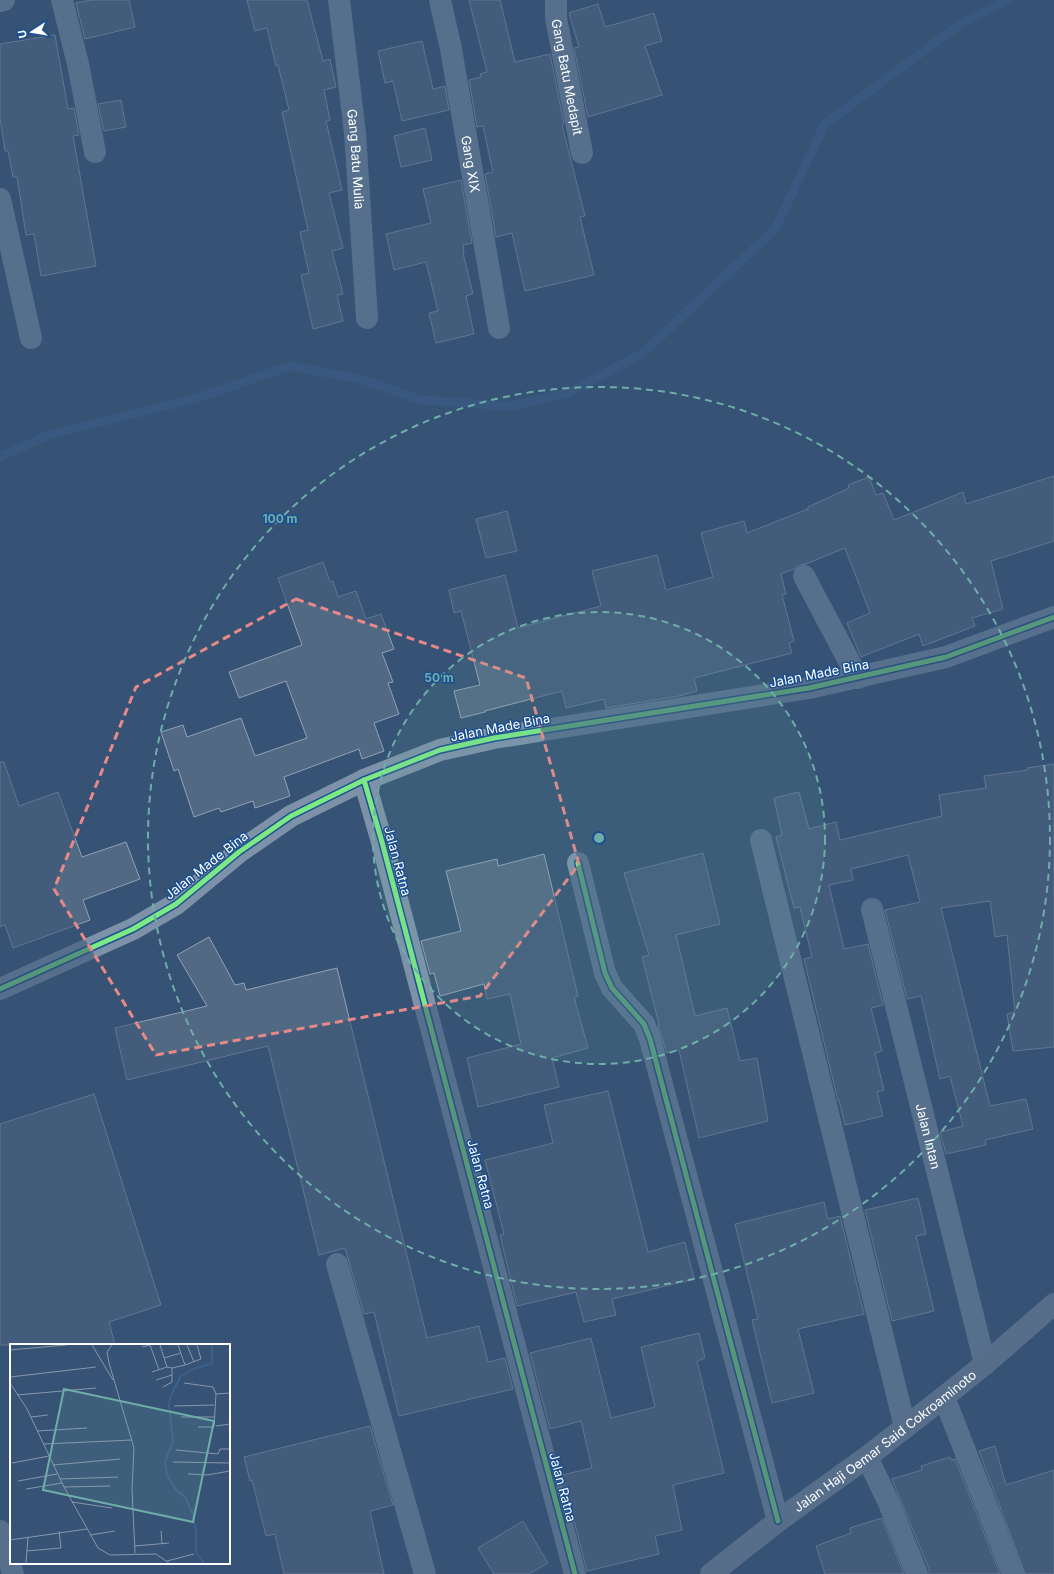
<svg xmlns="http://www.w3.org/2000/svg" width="1054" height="1574" font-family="Inter,sans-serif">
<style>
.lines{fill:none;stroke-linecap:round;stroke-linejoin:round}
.stream{stroke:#3b618d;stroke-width:9}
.building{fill:#526984;stroke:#92a2b6}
.minor{stroke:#7d92a8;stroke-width:22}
.trunk{stroke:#7e90a7;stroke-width:22}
.cycleway-casing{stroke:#1b4f8f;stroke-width:8}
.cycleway{stroke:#7ce984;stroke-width:5}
.marked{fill:none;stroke:#e88989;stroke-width:3;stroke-dasharray:8 5;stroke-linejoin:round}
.ring{fill:none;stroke:#6fada8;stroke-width:2;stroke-dasharray:7 5}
.labels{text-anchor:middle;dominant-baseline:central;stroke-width:3;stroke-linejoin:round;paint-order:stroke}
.street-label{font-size:13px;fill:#fff;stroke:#1b4f8f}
.inset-river{fill:none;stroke:#3b618d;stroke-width:2}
.inset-road{fill:none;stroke:#8697ac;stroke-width:1}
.view{fill:#6fada8;fill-opacity:0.15;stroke:#6fada8;stroke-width:2}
.inset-edge{fill:none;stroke:#fff;stroke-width:2}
.centre{fill:#6fada8;stroke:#1b4f8f;stroke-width:2}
.ring-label{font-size:12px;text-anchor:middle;font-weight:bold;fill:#6fada8;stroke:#1b4f8f;stroke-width:3;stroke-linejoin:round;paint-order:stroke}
</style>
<rect width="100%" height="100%" fill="#365274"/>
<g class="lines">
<!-- stream -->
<path class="stream" d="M0 457 49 435 198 398 290 366 361 379 421 400 509 406 569 393 643 353 775 229 825 124 960 24 1008 0"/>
</g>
<!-- building -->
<g class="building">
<path d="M91 0H129L135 27 85 39 76 3Z"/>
<path d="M247 0H307L323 61 330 59 336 87 324 90 330 120 326 121 342 190 329 193 343 248 332 251 343 294 337 295 343 321 313 329 301 275 309 273 300 232 308 230 282 112 289 110 278 65 276 66 267 28 255 31Z"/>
<path d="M469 0H500L515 62 550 54 564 124 562 125 585 216 580 217 594 275 525 291 512 233 496 237 485 174 493 172 483 126 477 127 469 80 481 77 480 74 487 72Z"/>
<path d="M598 4 605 27 654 13 662 41 645 46 662 95 588 117 574 48 579 47 569 13Z"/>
<path d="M55 35 68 109 74 108 79 135 73 136 96 266 41 276 34 234 26 235 17 177H13L8 151H5L0 118V44Z"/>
<path d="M422 41 433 89 445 86 449 110 402 121 393 81 385 83 378 51Z"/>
<path d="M121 100 126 127 104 131 98 104Z"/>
<path d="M425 128 432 160 401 167 394 136Z"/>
<path d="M461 180 472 243 463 245 464 253H463L473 294 466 296 474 334 436 343 429 313 438 311 426 262 394 270 386 234 431 223 423 189Z"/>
<path d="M1054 476V541L991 561 1003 609 972 618 975 626 923 646 919 634 861 657 847 623 870 613 845 548 806 564 799 565 794 569 781 574 786 594 782 595 794 641 789 643 792 653 694 678 697 691 679 696 606 708 604 699 566 708 562 691 485 711V712L461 718 454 691 480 685 461 611 454 613 449 590 505 575 518 628 601 606 592 571 657 555 666 590 713 577 701 533 744 521 747 533 808 509V507L849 488 848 485 869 477 876 495 883 493 894 520 963 492 966 504Z"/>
<path d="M507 511 517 551 486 558 476 519Z"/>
<path d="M323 562 330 582 333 581 338 597 356 591 366 619 381 614 394 649 382 653 393 682 388 683 399 714 374 723 384 751 362 759 359 749 284 777 290 796 255 808 253 801 221 812 219 808 194 817 178 769 174 771 161 732 183 725 187 737 241 718 255 756 307 738 286 681 239 698 229 672 302 645 278 578Z"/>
<path d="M0 762H4L19 806 58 792 82 857 126 842 140 879 83 900 90 920 13 948 5 925 0 927Z"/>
<path d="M1054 764V1047L1013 1051 1007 1014 1015 1012 1007 935 995 937 990 901 941 908 990 1106 1026 1099 1033 1129 985 1140 986 1145 946 1154 940 1132 963 1126 950 1076 940 1079 921 996 907 999 885 910 920 902 908 855 851 869 853 880 829 885 844 949 868 944 883 1005 871 1008 882 1051 875 1053 884 1090 877 1092 883 1116 845 1125 839 1100 838 1101 804 959 812 957 800 907 794 908 776 837 782 835 774 798 799 792 809 829 836 822 840 840 942 816 939 795 986 788 984 776 1028 770 1027 768Z"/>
<path d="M703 853 720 924 676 935 695 1016 727 1008 740 1061 757 1058 768 1121 699 1138 679 1050 667 1053 658 1026 659 1024 642 957 649 955 624 873Z"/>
<path d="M544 854 578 996 574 997 588 1048 552 1058 559 1087 478 1107 467 1058 521 1044 510 994 487 999 484 984 440 996 434 973 430 974 421 941 461 931 446 871 497 859 498 866Z"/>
<path d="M209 937 235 985 244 983 246 990 337 968 427 1338 479 1326 488 1362 505 1358 513 1389 399 1416 374 1312 364 1314 345 1248 319 1255 268 1046 127 1080 115 1028 207 1006 177 955Z"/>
<path d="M608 1091 648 1252 685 1242 694 1279 612 1299 616 1315 584 1322 576 1292 517 1306 500 1235 504 1234 485 1160 553 1143 544 1105Z"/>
<path d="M94 1094 161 1305 109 1322 115 1345H0V1124Z"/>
<path d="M918 1198 926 1234 916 1236 934 1311 892 1321 865 1210Z"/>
<path d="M824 1202 828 1219 840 1216 864 1314 798 1329 814 1393 772 1403 752 1320 758 1319 735 1224Z"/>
<path d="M699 1333 705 1358 697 1361 724 1473 673 1485 682 1530 655 1536 659 1554 587 1571 562 1475 592 1468 581 1421 550 1429 530 1353 591 1338 611 1418 655 1407 641 1347Z"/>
<path d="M370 1426 393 1505 370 1511 384 1574H284L275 1534 266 1536 252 1480 250 1481 244 1457Z"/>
<path d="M995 1446 1006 1485 1054 1470V1574H1025L979 1451Z"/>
<path d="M950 1457 951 1460 955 1459 1000 1574H929V1569L892 1479 922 1470 921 1466Z"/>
<path d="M882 1518 904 1574H825L816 1546 851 1533 850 1528Z"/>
<path d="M523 1521 548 1563 529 1574H494L478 1548Z"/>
</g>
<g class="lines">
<!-- minor -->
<g class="minor">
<path d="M62 0 78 64 95 152"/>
<path id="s1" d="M339 0 355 133 367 318"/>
<path id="s2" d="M440 0 451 49 499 328"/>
<path id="s3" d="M556 0V18L582 153"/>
<path d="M0 1 4 0"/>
<path d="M0 199 31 338"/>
<path d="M804 576 858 678"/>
<path d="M364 780 382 842 575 1574"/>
<path d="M761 840 905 1427"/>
<path d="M578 863 605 973 612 988 644 1024 650 1039 778 1521"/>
<path id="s4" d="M872 909 985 1364"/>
<path d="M0 989 133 929 176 904 239 852 291 816 364 780 440 750 494 738 563 727 809 688 946 657 1054 617"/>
<path d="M337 1264 425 1574"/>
<path d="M944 1397 1013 1574"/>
<path d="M867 1457 889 1503 917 1574"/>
<path d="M0 1531 13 1574"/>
</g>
<!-- trunk -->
<path class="trunk" id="s5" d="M711 1574 778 1521 867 1457 944 1397 985 1364 1054 1304"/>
<!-- cycleway casing -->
<g class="cycleway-casing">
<g id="cycleway">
<path d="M364 780 382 842 575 1574"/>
<path d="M578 863 605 973 612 988 644 1024 650 1039 778 1521"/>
<path d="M0 989 133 929 176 904 239 852 291 816 364 780 440 750 494 738 563 727 809 688 946 657 1054 617"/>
</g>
</g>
<!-- cycleway -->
<use href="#cycleway" class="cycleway"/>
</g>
<!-- marked area -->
<path d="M0 0H1054V1574H0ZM296 599 526 678 579 864 480 996 156 1055 54 889 136 687Z" fill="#365274" fill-opacity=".55" fill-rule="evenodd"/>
<path class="marked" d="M296 599 526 678 579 864 480 996 156 1055 54 889 136 687Z"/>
<!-- distance rings -->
<circle cx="599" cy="838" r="226" fill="#6fada8" fill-opacity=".12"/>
<g class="ring">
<circle cx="599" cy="838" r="226"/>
<circle cx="599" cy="838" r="451"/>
</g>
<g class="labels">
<!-- street labels -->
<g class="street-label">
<text stroke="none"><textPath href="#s3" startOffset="78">Gang Batu Medapit</textPath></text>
<text stroke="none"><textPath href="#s1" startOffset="160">Gang Batu Mulia</textPath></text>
<text stroke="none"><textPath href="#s2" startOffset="167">Gang XIX</textPath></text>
<text transform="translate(819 673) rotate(-11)">Jalan Made Bina</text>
<text transform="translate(500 727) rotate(-11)">Jalan Made Bina</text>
<text transform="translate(398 861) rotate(75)">Jalan Ratna</text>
<text transform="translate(206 865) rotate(-38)">Jalan Made Bina</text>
<text stroke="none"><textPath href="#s4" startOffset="234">Jalan Intan</textPath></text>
<text transform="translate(481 1174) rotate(75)">Jalan Ratna</text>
<text stroke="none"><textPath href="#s5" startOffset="219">Jalan Haji Oemar Said Cokroaminoto</textPath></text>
<text transform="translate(563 1487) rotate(75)">Jalan Ratna</text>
</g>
</g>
<!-- overview -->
<g transform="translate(10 1344)">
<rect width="220" height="220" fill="#365274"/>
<path class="inset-river" d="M194 219 186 208V186L182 168 175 153 166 146 157 131 155 118 163 97 159 60 161 51 171 32 181 26 202 19V1"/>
<path class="inset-road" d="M82 1 103 36M102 1 97 8 99 19 124 104 122 145 125 209M150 1 157 23 162 24M177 1 184 18M132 3 140 1 149 26M0 6 56 1M154 14 171 9M175 21 191 15 187 1M142 28 157 23M0 33 86 23M146 36 162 31M0 39 17 65 54 143 88 204 100 211 146 210 159 219M174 39 203 43 206 50 204 83H188M153 43 162 38V24L175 21 168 1M206 50 220 49M7 51 86 44M164 62 204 61M21 73 38 71M171 73H204M206 82 220 80M27 87 77 84M34 100 122 96M166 106 208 110 210 105H220M163 118 220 119M2 119 39 112M43 121 110 115M178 130 197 131 220 127M50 135 108 133M8 137 47 130M54 143 100 142M16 145 52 139M62 158 102 164M151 187 152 199M80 191 105 187M0 196 77 185M125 202 159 199M16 207 51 204 49 187M157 217 184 210M16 219 18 193"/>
<path class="view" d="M54 45 204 77 183 178 33 146Z"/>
<rect width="220" height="220" class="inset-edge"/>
</g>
<circle cx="599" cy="838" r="6" class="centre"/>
<g class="ring-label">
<text x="280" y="523">100 m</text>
<text x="439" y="682">50 m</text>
</g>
<!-- north arrow -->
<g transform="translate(32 32) rotate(258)" stroke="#1b4f8f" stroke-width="3" paint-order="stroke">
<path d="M0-3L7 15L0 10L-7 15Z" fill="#ffffff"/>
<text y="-6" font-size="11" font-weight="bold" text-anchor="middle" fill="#ffffff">U</text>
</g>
</svg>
